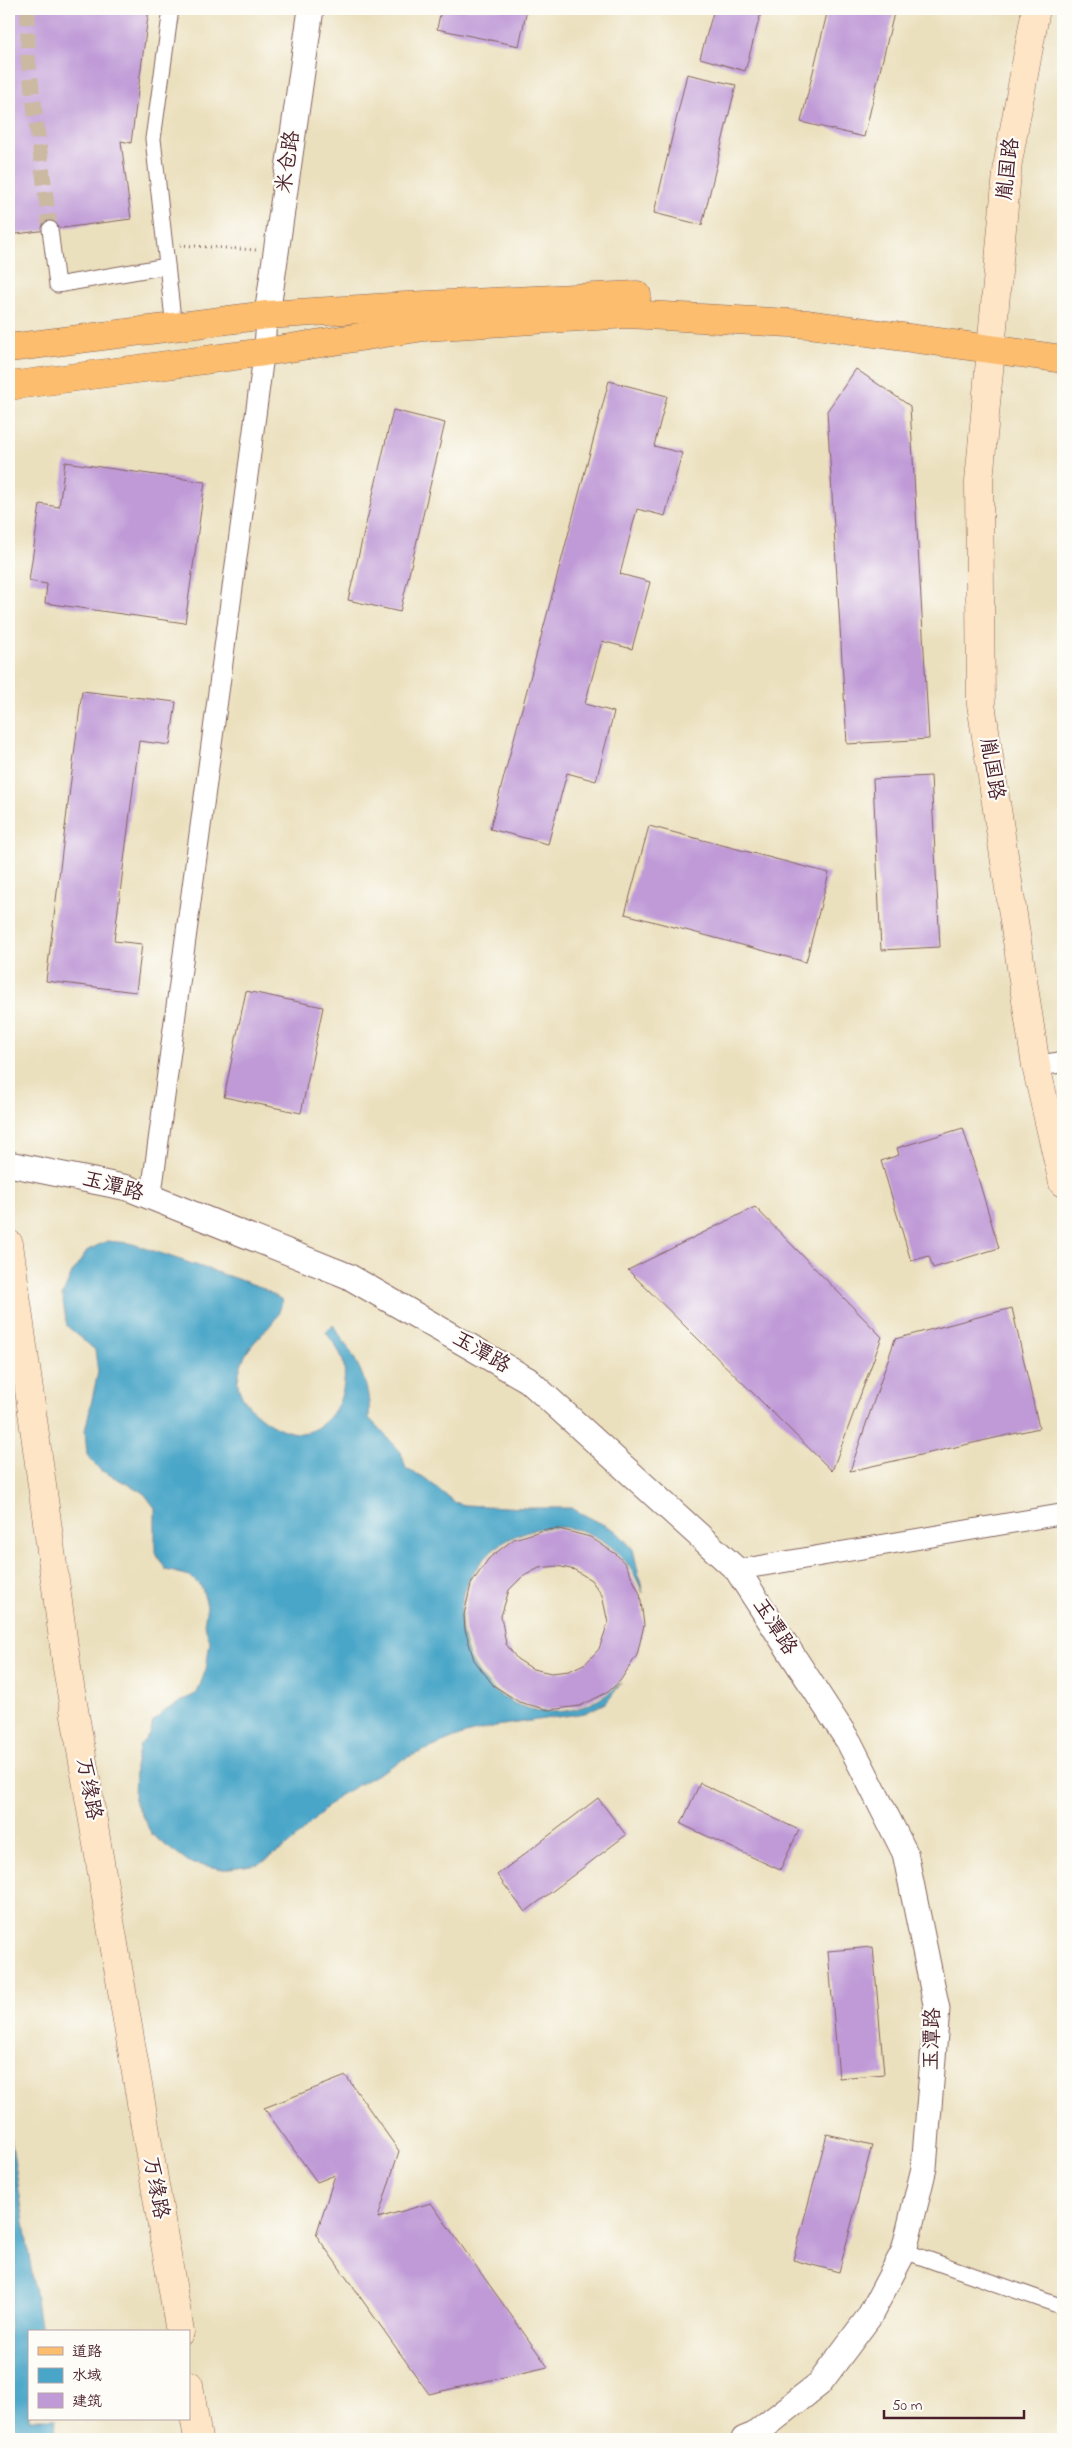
<svg xmlns="http://www.w3.org/2000/svg" width="1072" height="2448" font-family="'Indie Flower','LXGW WenKai TC',sans-serif">
<style>
.water{fill:#4aa6c8;stroke:#4a627a}
.building{fill:#bf9ad7;fill-rule:evenodd}
.lines{fill:none;stroke-linecap:round;stroke-linejoin:round}
.pedestrian-tunnel{stroke:#cbb9a1;stroke-width:15;stroke-dasharray:15 8;stroke-linecap:butt}
.pedestrian-casing{stroke:#82635e;stroke-width:17}
.minor-casing{stroke:#82635e;stroke-width:22}
.tertiary-casing{stroke:#82635e;stroke-width:27}
.secondary-casing{stroke:#82635e;stroke-width:29}
.primary-casing{stroke:#82635e;stroke-width:29}
.path{stroke:#82635e;stroke-width:3;stroke-dasharray:1 4;stroke-linecap:butt}
.pedestrian{stroke:#fff;stroke-width:15}
.minor{stroke:#fff;stroke-width:20}
.tertiary{stroke:#fff;stroke-width:25}
.secondary{stroke:#fee5c5;stroke-width:28}
.primary{stroke:#fcbd6e;stroke-width:28}
.labels{text-anchor:middle;dominant-baseline:central;stroke-width:4.5;stroke-linejoin:round;paint-order:stroke}
.street-label{font-size:21px;fill:#4a1f2b;stroke:#fdfcf7}
</style>
<rect width="100%" height="100%" fill="#fdfcf7"/>
<filter id="ink" filterUnits="userSpaceOnUse"><feTurbulence type="fractalNoise" baseFrequency=".02" numOctaves="2"/><feDisplacementMap in="SourceGraphic" scale="10" xChannelSelector="R" yChannelSelector="G"/><feConvolveMatrix kernelMatrix="1 2 1 2 8 2 1 2 1" color-interpolation-filters="sRGB"/></filter>
<filter id="wash" filterUnits="userSpaceOnUse"><feTurbulence type="fractalNoise" baseFrequency=".0096" numOctaves="4" result="noise"/><feDisplacementMap in="SourceGraphic" scale="20" xChannelSelector="R" yChannelSelector="G"/><feGaussianBlur stdDeviation="1.12" result="paint"/><feColorMatrix in="noise" values="0 0 0 0 0 0 0 0 0 0 0 0 0 0 0 0 0 1.4 0 .05"/><feComposite in="paint" operator="in"/></filter>
<g filter="url(#wash)">
<rect width="100%" height="100%" fill="#ebe0be"/>
<!-- water -->
<g class="water">
<path d="M107 1241 130 1243 261 1287 282 1300C279 1331 246 1336 239 1373 239 1376 237 1381 238 1384 240 1408 284 1439 307 1432 336 1423 349 1390 343 1361 341 1352 331 1340 326 1332L333 1325C353 1354 372 1382 369 1418L401 1452 406 1469 425 1478 454 1502 465 1505 527 1508H571L616 1531 633 1549 643 1593C594 1467 424 1541 468 1654 478 1679 499 1699 524 1707 560 1719 594 1708 621 1683L607 1702 585 1713 496 1726 462 1735 406 1758 337 1797 289 1845 259 1864 223 1869 189 1863 152 1835 134 1800 135 1767 140 1745 150 1734 153 1722 166 1710 197 1693 206 1669 210 1641 204 1624 207 1606 202 1588 190 1576 166 1570 155 1552V1508L143 1492 100 1470 87 1455 85 1431 98 1372 95 1350 67 1326 62 1296 72 1273 88 1250Z"/>
<path d="M9 2126 41 2332H29V2419H55L58 2439H9Z"/>
</g>
<g id="blocks">
<!-- building -->
<g class="building">
<path d="M9 9H149L131 143 121 141 131 219 9 235Z"/>
<path d="M441 9H527L519 46 437 29Z"/>
<path d="M714 9H762L745 71 700 58Z"/>
<path d="M828 9H895L864 137 801 122Z"/>
<path d="M687 74 736 85 702 225 654 213Z"/>
<path d="M856 369 910 406 929 739 847 744 827 411Z"/>
<path d="M609 381 667 396 654 446 682 453 665 516 637 509 620 574 650 582 632 649 602 641 585 704 614 712 596 781 567 773 548 844 490 829Z"/>
<path d="M393 410 445 423 400 612 348 600Z"/>
<path d="M65 462 205 482 185 623 45 603 47 584 29 581 40 504 59 507Z"/>
<path d="M82 691 176 702 170 745 139 741 114 941 142 944 136 992 46 981Z"/>
<path d="M931 776 940 947 881 950 873 779Z"/>
<path d="M649 826 829 873 806 962 625 914Z"/>
<path d="M246 991 323 1007 301 1113 224 1097Z"/>
<path d="M963 1128 999 1248 933 1268 929 1256 911 1261 881 1161 899 1155 897 1148Z"/>
<path d="M755 1207 882 1337 832 1471 628 1270Z"/>
<path d="M1012 1308 1039 1428 850 1471 895 1339Z"/>
<path d="M559 1529 590 1537 616 1554 626 1565 640 1594 644 1625 637 1655 620 1681 608 1692 580 1706 549 1710 519 1702 493 1685 474 1660 465 1630 464 1615 471 1584 489 1558 514 1539 544 1530ZM557 1566 575 1570 591 1580 602 1595 608 1623 599 1649 586 1663 569 1671 551 1673 533 1669 517 1659 506 1644 501 1616 509 1590 522 1577 539 1568Z"/>
<path d="M700 1783 799 1830 780 1870 681 1824Z"/>
<path d="M598 1798 626 1835 525 1912 497 1875Z"/>
<path d="M873 1947 884 2074 839 2078 828 1951Z"/>
<path d="M346 2076 399 2151 378 2218 431 2203 548 2367 429 2394 316 2235 335 2175 317 2182 264 2108Z"/>
<path d="M827 2134 872 2145 839 2272 793 2260Z"/>
</g>
</g>
</g>
<g filter="url(#ink)">
<use href="#blocks" fill-opacity="0" stroke="#82635e" stroke-width="1"/>
<g class="lines">
<!-- pedestrian-tunnel -->
<path class="pedestrian-tunnel" d="M28 9V58L50 229"/>
<!-- pedestrian casing -->
<g class="pedestrian-casing">
<g id="pedestrian">
<path d="M171 9 153 139 174 328"/>
<path d="M50 229 57 285 167 266"/>
<path d="M904 2251 1063 2307"/>
</g>
</g>
<!-- minor casing -->
<g class="minor-casing">
<g id="minor">
<path d="M1036 1066 1063 1062"/>
<path d="M151 1197 264 352 267 315"/>
<path d="M737 1570 1063 1514"/>
</g>
</g>
<!-- tertiary casing -->
<g class="tertiary-casing">
<g id="tertiary">
<path d="M267 315 311 9"/>
<path d="M9 1164 128 1188 348 1276 528 1380 737 1570 849 1742 905 1853 937 2009 924 2168 904 2251 869 2317 819 2384 754 2435 744 2439"/>
</g>
</g>
<!-- secondary casing -->
<g class="secondary-casing">
<g id="secondary">
<path d="M1036 9 1008 162 979 481 981 704 1036 1066 1063 1183"/>
<path d="M9 1244 67 1668 180 2332"/>
<path d="M189 2385 198 2439"/>
</g>
</g>
<!-- primary casing -->
<g class="primary-casing">
<g id="primary">
<path d="M9 348 267 315 406 306 637 295"/>
<path d="M9 386 264 352 424 327 628 314 808 324 1063 359"/>
</g>
</g>
<!-- path -->
<path class="path" d="M180 245 256 250"/>
<!-- pedestrian -->
<use href="#pedestrian" class="pedestrian"/>
<!-- minor -->
<use href="#minor" class="minor"/>
<!-- tertiary -->
<use href="#tertiary" class="tertiary"/>
<!-- secondary -->
<use href="#secondary" class="secondary"/>
<!-- primary -->
<use href="#primary" class="primary"/>
</g>
</g>
<g class="labels">
<!-- street labels -->
<g class="street-label">
<text transform="translate(289 162) rotate(-82)">米仓路</text>
<text transform="translate(1009 169) rotate(-83)">胤国路</text>
<text transform="translate(991 769) rotate(81)">胤国路</text>
<text transform="translate(113 1187) rotate(15)">玉潭路</text>
<text transform="translate(481 1353) rotate(30)">玉潭路</text>
<text transform="translate(774 1627) rotate(57)">玉潭路</text>
<text transform="translate(88 1789) rotate(80)">万缘路</text>
<text transform="translate(933 2039) rotate(-88)">玉潭路</text>
<text transform="translate(155 2188) rotate(80)">万缘路</text>
</g>
</g>
<!-- margin -->
<rect width="1072" height="2448" fill="none" stroke="#fdfcf7" stroke-width="30"/>
<!-- legend -->
<rect x="28" y="2330" width="162" height="90" fill="#fdfcf7" stroke="#b5a4a5"/>
<rect x="38" y="2347" width="25" height="8" fill="#fcbd6e" stroke="#b5a4a5"/>
<text x="72" y="2356" font-size="15" fill="#4a1f2b">道路</text>
<rect x="38" y="2368" width="25" height="15" fill="#4aa6c8" stroke="#b5a4a5"/>
<text x="72" y="2380" font-size="15" fill="#4a1f2b">水域</text>
<rect x="38" y="2393" width="25" height="15" fill="#bf9ad7" stroke="#b5a4a5"/>
<text x="72" y="2406" font-size="15" fill="#4a1f2b">建筑</text>
<!-- scale -->
<path d="M884 2410v8h140v-8" fill="none" stroke="#4a1f2b" stroke-width="2.5"/>
<text x="892" y="2410" font-size="15" fill="#4a1f2b" stroke="#fdfcf7" stroke-width="4" paint-order="stroke">50 m</text>
</svg>
